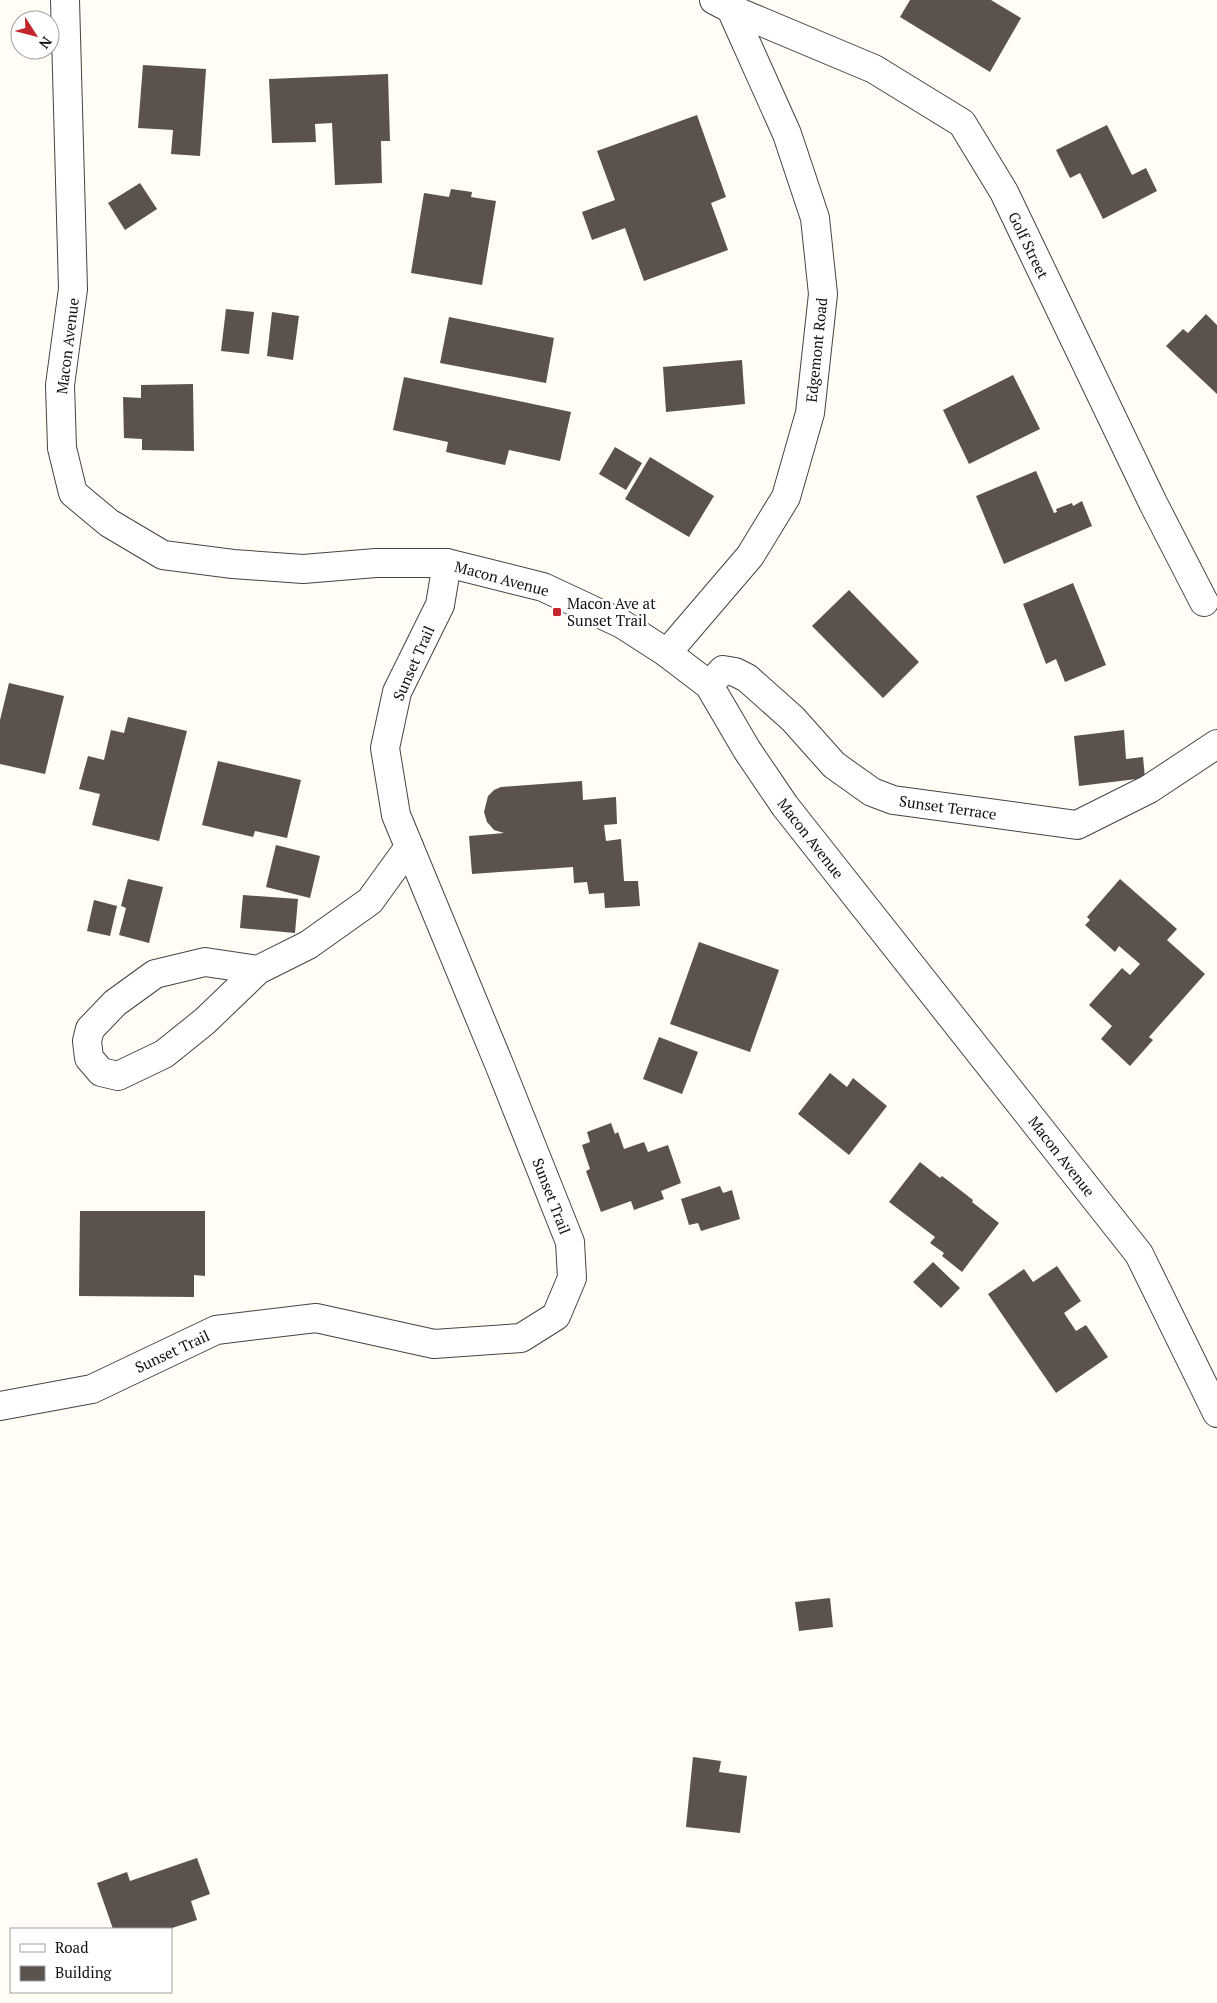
<svg xmlns="http://www.w3.org/2000/svg" width="1217" height="2003" font-family="'PT Serif',serif">
<style>
.building{fill:#5a524d}
.lines{fill:none;stroke-linecap:round;stroke-linejoin:round}
.minor-casing{stroke:#444;stroke-width:30}
.minor{stroke:#fff;stroke-width:28}
.poi-dot{fill:#c4262e;stroke:#fff;stroke-width:2}
.labels{text-anchor:middle;dominant-baseline:central;stroke-width:5;stroke-linejoin:round;paint-order:stroke}
.street-label{font-size:15px;fill:#111;stroke:#fff}
.poi-label{font-size:15px;fill:#111;stroke:#fff;text-anchor:start}
</style>
<rect width="100%" height="100%" fill="#fffdf5"/>
<!-- building -->
<g class="building">
<path d="M910 0H991L1021 18 990 72 900 17Z"/>
<path d="M143 65 206 69 200 156 171 154 173 130 138 128Z"/>
<path d="M388 74 390 141H381L382 183 335 185 332 123 315 124 316 142 272 143 269 79Z"/>
<path d="M697 115 726 197 711 203 728 250 644 281 625 228 592 240 582 212 615 200 597 151Z"/>
<path d="M1107 125 1132 175 1146 168 1157 191 1103 219 1080 173 1070 178 1056 150Z"/>
<path d="M140 183 157 209 125 230 108 203Z"/>
<path d="M451 189 472 192 471 197 496 201 482 285 411 273 424 193 449 197Z"/>
<path d="M226 309 254 312 249 354 221 351Z"/>
<path d="M272 312 299 316 293 360 267 356Z"/>
<path d="M1206 314 1217 325V394L1166 346 1183 329 1188 333Z"/>
<path d="M449 317 554 338 546 383 440 363Z"/>
<path d="M742 360 745 404 666 412 663 367Z"/>
<path d="M1013 375 1040 429 969 464 943 410Z"/>
<path d="M404 377 571 412 560 461 509 450 505 465 446 452 448 442 393 430Z"/>
<path d="M193 384 194 451 142 450V439L124 438 123 397 141 398V385Z"/>
<path d="M615 447 642 463 626 490 599 474Z"/>
<path d="M650 457 714 496 689 537 625 499Z"/>
<path d="M1036 471 1054 513 1057 512 1056 509 1072 503 1073 506 1082 501 1092 526 1004 564 976 496Z"/>
<path d="M1073 583 1106 665 1065 682 1056 659 1046 664 1023 604Z"/>
<path d="M849 590 919 662 883 698 812 626Z"/>
<path d="M9 683 64 696 45 774 0 764V720Z"/>
<path d="M128 717 187 731 159 841 92 825 100 794 79 789 88 756 104 760 111 730 124 733Z"/>
<path d="M1124 730 1126 759 1143 757 1145 778 1079 786 1074 736Z"/>
<path d="M218 761 301 780 287 838 255 831 253 837 202 825Z"/>
<path d="M582 781 583 800 616 797 617 824 604 825 606 841 621 839 624 881H638L640 906 605 908 604 893 589 894 587 882 574 883 573 867 472 874 469 836 504 833 494 830 487 822 484 812 488 796 494 790 501 787Z"/>
<path d="M276 845 320 856 310 898 266 887Z"/>
<path d="M128 879 163 887 149 943 119 935 126 908 121 906Z"/>
<path d="M1120 879 1177 929 1167 940 1205 974 1149 1037 1153 1040 1130 1066 1101 1039 1112 1026 1089 1005 1122 968 1130 975 1140 964 1119 946 1115 952 1085 925 1090 920 1087 917Z"/>
<path d="M243 895 298 899 295 933 240 928Z"/>
<path d="M94 900 117 906 110 936 87 931Z"/>
<path d="M699 942 779 970 750 1052 670 1024Z"/>
<path d="M659 1037 698 1052 682 1094 643 1079Z"/>
<path d="M830 1073 847 1087 853 1078 887 1106 849 1155 798 1114Z"/>
<path d="M611 1123 615 1134 618 1132 624 1149 644 1142 648 1152 668 1145 681 1183 661 1191 664 1199 634 1210 631 1201 601 1212 586 1171 590 1169 582 1145 590 1142 587 1132Z"/>
<path d="M920 1162 940 1178 942 1176 973 1200 972 1202 999 1223 962 1272 942 1256 944 1253 930 1243 935 1237 889 1202Z"/>
<path d="M720 1186 723 1193 732 1190 740 1219 701 1231 698 1223 689 1225 681 1199Z"/>
<path d="M80 1211H205V1276L194 1275V1297L79 1296Z"/>
<path d="M933 1262 960 1288 941 1308 913 1282Z"/>
<path d="M1057 1266 1081 1301 1064 1313 1076 1331 1086 1325 1108 1357 1056 1393 988 1294 1024 1269 1033 1282Z"/>
<path d="M830 1598 833 1627 799 1631 795 1602Z"/>
<path d="M693 1757 721 1761 719 1772 747 1776 740 1833 686 1827Z"/>
<path d="M197 1858 210 1894 191 1901 197 1920 169 1929H113L97 1883 127 1872 130 1881Z"/>
</g>
<g class="lines">
<!-- minor casing -->
<g class="minor-casing">
<g id="minor">
<path d="M65 0 73 289 60 385 62 448 73 493 109 523 163 555 233 564 303 569 376 563H447L543 587 622 624 667 653 709 685 747 750 785 806 1139 1254 1217 1413"/>
<path d="M731 9 874 69 962 123 1004 192 1153 503 1204 602"/>
<path d="M667 653 750 556 786 497 810 413 823 294 815 218 787 134 731 9 714 0"/>
<path d="M709 685 723 670 735 672 747 678 793 719 834 765 872 792 893 800 1077 825 1149 789 1217 744"/>
<path d="M258 970 205 962 155 974 115 1003 90 1029 87 1041 89 1058 101 1072 118 1076 164 1054 205 1021 258 970 308 945 370 901 409 847"/>
<path d="M0 1406 92 1389 216 1330 316 1318 434 1344 521 1338 556 1316 572 1278 570 1242 499 1064 396 815 385 748 397 692 440 605 447 563"/>
</g>
</g>
<!-- minor -->
<use href="#minor" class="minor"/>
</g>
<!-- markers -->
<rect class="poi-dot" x="552" y="607" width="10" height="10" rx="2.5"/>
<g class="labels">
<!-- street labels -->
<g class="street-label">
<text transform="translate(1029 245) rotate(64)">Golf Street</text>
<text transform="translate(67 346) rotate(-83)">Macon Avenue</text>
<text transform="translate(816 350) rotate(-84)">Edgemont Road</text>
<text transform="translate(502 578) rotate(15)">Macon Avenue</text>
<text transform="translate(413 663) rotate(-66)">Sunset Trail</text>
<text transform="translate(948 807) rotate(8)">Sunset Terrace</text>
<text transform="translate(811 838) rotate(52)">Macon Avenue</text>
<text transform="translate(1062 1156) rotate(52)">Macon Avenue</text>
<text transform="translate(552 1196) rotate(69)">Sunset Trail</text>
<text transform="translate(172 1351) rotate(-25)">Sunset Trail</text>
</g>
<!-- poi labels -->
<g class="poi-label">
<text x="567" y="603">Macon Ave at<tspan x="567" dy="17">Sunset Trail</tspan></text>
</g>
</g>
<!-- legend -->
<rect x="10" y="1928" width="162" height="65" fill="#ffffff" stroke="#a0a0a0"/>
<rect x="20" y="1944" width="25" height="8" fill="#ffffff" stroke="#a0a0a0"/>
<text x="55" y="1953" font-size="15" fill="#111111">Road</text>
<rect x="20" y="1966" width="25" height="15" fill="#5a524d" stroke="#a0a0a0"/>
<text x="55" y="1978" font-size="15" fill="#111111">Building</text>
<!-- north arrow -->
<g transform="translate(35 35) rotate(126)"><circle r="24" fill="#ffffff" stroke="#a0a0a0"/>
<path d="M0-4L9 19L0 12L-9 19Z" fill="#c4262e"/>
<text y="-8" font-size="14" font-weight="bold" text-anchor="middle" fill="#111111">N</text>
</g>
</svg>
